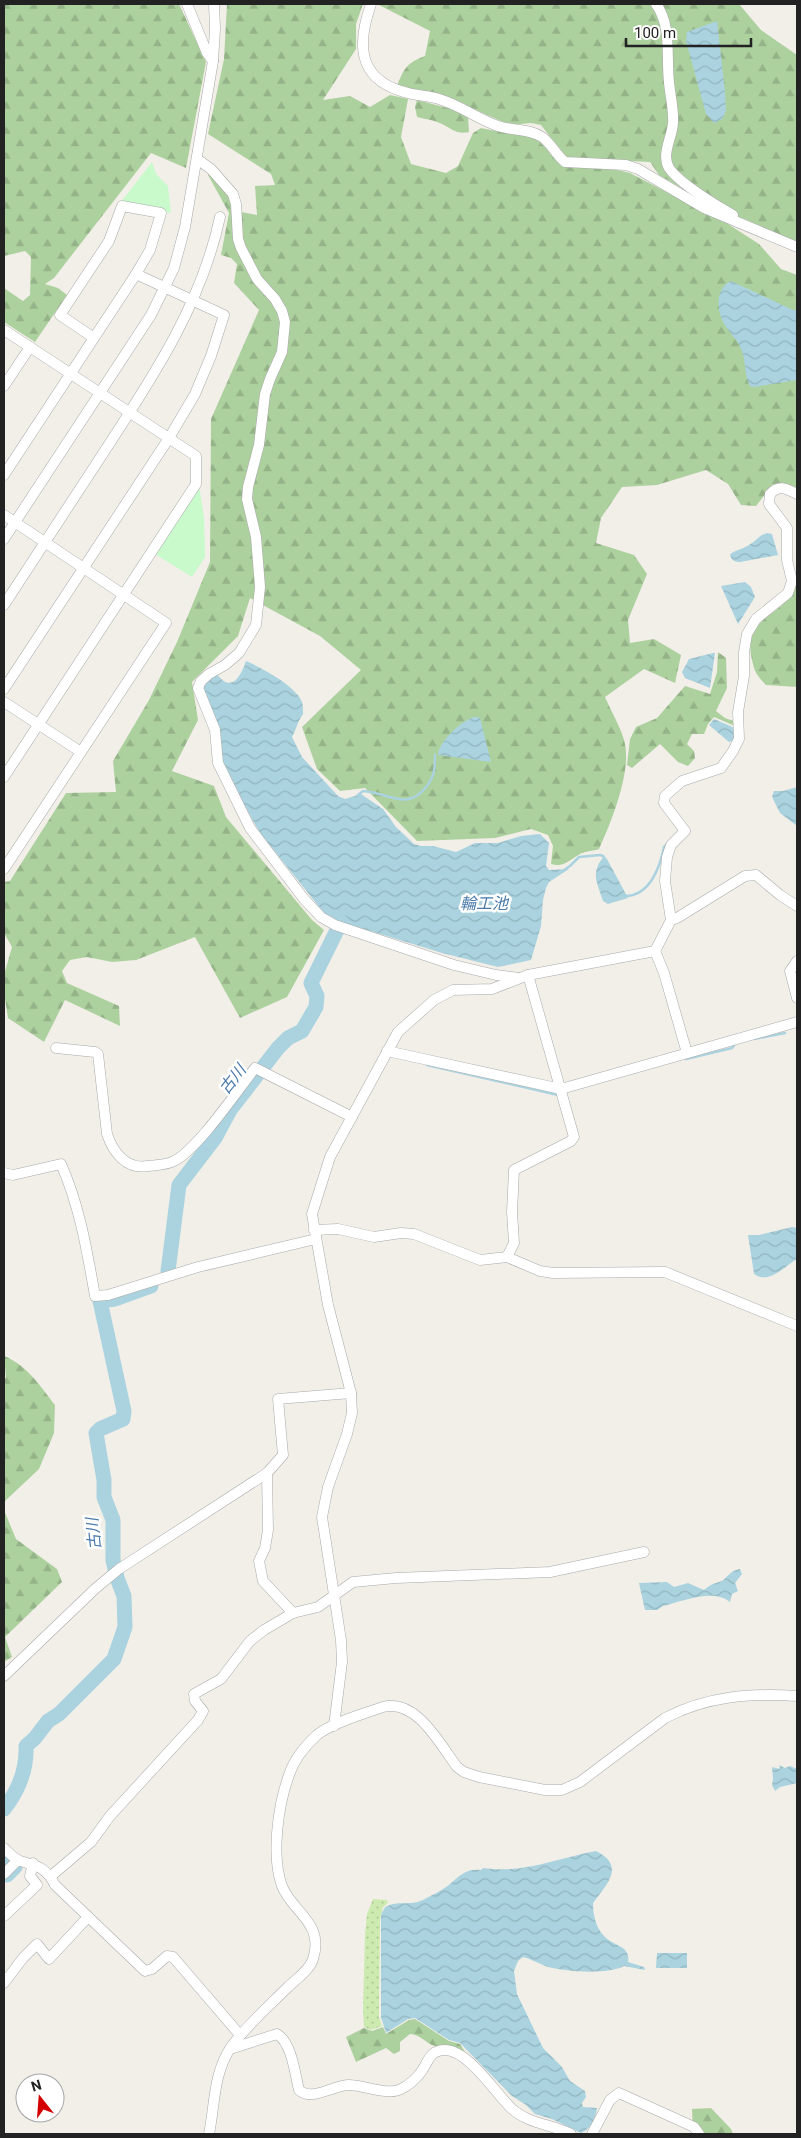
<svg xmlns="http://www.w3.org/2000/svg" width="801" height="2138" font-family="Roboto,'Noto Sans JP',sans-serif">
	<defs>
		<pattern id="grass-dots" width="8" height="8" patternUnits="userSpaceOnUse" patternTransform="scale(1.25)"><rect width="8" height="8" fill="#cdebb0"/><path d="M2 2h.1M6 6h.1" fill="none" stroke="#b0c997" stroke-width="1.8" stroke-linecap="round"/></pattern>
		<pattern id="forest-firs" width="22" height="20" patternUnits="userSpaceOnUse" patternTransform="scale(1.25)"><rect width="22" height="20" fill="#add19e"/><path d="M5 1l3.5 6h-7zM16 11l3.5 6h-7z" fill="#95b388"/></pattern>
		<pattern id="water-waves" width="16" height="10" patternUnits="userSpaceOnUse" patternTransform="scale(1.25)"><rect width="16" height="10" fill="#aad3df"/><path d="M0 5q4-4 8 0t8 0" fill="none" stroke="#92b5bf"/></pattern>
	</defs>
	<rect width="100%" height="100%" fill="#f2efe9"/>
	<path fill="url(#grass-dots)" d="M373,1899L387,1900L388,1903L383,1907L380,1919L379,2017L382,2026L371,2030L364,2027L363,2010L365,1934L367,1914Z"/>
	<g fill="url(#forest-firs)">
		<path d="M4,4H179L206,62L186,168L151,153L54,278L45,284L58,288L67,295L35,342L4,322V288L23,301L30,295L31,257L25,251L4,256Z"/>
		<path d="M227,4H363L356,24V49L323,100L350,96L370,107L390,95L408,99L401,137L411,164L446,173L458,166L473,133L481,128L510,134L529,135L539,141L561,164L573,167L609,168L630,173L728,224L759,244L781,269L797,275V491L770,488L756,506L741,505L728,484L706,470L657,485L622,487L601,518L596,543L634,555L647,574L628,620L630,643L654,639L681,655L675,683L644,669L605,697C611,711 620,726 624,740C633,769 611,823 599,849C593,851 585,851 580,854C569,860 564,868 551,864L553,846L548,835L531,829L495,838L417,841L365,788L340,791L317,769L302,727L361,670L320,636L250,598L238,636L192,682L198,720L172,771L214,786L226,817L312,920L324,930L287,997L240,1018L195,937L136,960L112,962L87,957L70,960L62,971L67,983L119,1006L120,1026L65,1000L44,1042L8,1018L4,992V975L12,947L4,933V882L10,881L66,793L116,792L113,761L149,700L177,642L210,562L211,419L259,310L234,283L237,264L231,258L221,255L229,213L208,175L210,173L241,212L257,215L255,186L275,185L271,174L208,134L224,59Z"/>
		<path d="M377,4H739L761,30L797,55V242L705,202L659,175L650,162C622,160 594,162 566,157L541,125L531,123L510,125L444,96L397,86C404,68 407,63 425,56L430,31Z"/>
		<path d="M417,100L455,110L468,117L469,132C457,135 452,129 442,124C434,120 425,119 417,117L415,107Z"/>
		<path d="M797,580V687L766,685C755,674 754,670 751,655C746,621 772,618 789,598C793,593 795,586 797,580Z"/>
		<path d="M718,652L726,658L727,688L716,711L725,718L736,722L735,726L714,717L708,724L704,734H692L687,744L694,751L695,758L688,766L678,762L660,744L632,768L627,765L630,739L636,727L657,718L685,686L710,694L717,672Z"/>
		<path d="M4,1356C27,1365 40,1386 55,1405L54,1433L39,1469L4,1502V1379L6,1378Z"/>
		<path d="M4,1510L16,1539L57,1569L62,1582L5,1637L12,1657L4,1662Z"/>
		<path d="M415,2019L449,2041L460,2044L467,2055C457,2048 444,2049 432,2045C424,2041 420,2035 410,2034L400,2042V2051L394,2054L386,2048L356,2062L346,2037L364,2028L372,2031L383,2027L386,2034L409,2020Z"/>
		<path d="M711,2108L731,2129L733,2134H693L692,2109Z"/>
	</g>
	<g fill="#c8facc">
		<path d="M152,162L156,174L168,186L171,213L121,202Z"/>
		<path d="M199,485L204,518L205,557L192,577L155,554Z"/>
	</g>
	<g fill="url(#water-waves)">
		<path d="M717,21L725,91L726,111L722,119L714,123L706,114L686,41L687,32Z"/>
		<path d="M731,281L793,310H797V380L754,387L750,386C744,374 746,363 742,351C739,341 730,334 725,325C716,312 715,288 731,281Z"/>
		<path d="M767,533L772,534L778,555L740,562C734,562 731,560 730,554C736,550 743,549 749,545C756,541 759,535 767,533Z"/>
		<path d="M745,582L751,587L755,597L738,624L721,586Z"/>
		<path d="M713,653H715L710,688L685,678L682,672L689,659Z"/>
		<path d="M246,661C262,668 296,686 302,702C303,705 303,710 303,714C297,722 297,728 292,737L302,757L338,796L345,799L361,794L383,809L396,827L414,844L421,846H433L456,852L475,843H498L521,836L540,834L549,843L546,866L549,870L569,869L549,882L546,888L543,900L541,926L531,960L498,967L442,953L341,922L324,913L260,833L221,764L203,688L208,681L217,674C231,694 241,676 246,661Z"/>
		<path d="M475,717L480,718L491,762L438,755C438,742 463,719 475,717Z"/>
		<path d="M714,719L737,729L735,740L729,742L709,725Z"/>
		<path d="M797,787V826L780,813L772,797L774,791H783Z"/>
		<path d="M604,856L607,859L628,898L608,904L603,901C597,881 590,874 604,856Z"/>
		<path d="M792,1227L797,1228V1259C785,1266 769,1285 754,1274L748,1235H759Z"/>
		<path d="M740,1569L742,1574L735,1583L738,1591L732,1594L730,1602C713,1588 683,1601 663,1606L657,1610H645L639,1583L667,1582L674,1587L688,1583L704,1590C710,1585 712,1584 719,1582C727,1580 728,1571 740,1569Z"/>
		<path d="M779,1765L785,1768L790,1766L797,1769V1783L780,1787L775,1791L772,1785L773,1779L772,1767L780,1769Z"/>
		<path d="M596,1851C626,1866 607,1884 593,1903C593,1916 596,1928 605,1937C614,1946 631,1946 628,1962L644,1967L645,1970L624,1966C608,1975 564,1972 545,1966C538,1963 531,1959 523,1957L518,1961L514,1971L517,1994L543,2048L562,2067L570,2081L585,2091L586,2097L582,2103L583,2107L597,2108C596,2118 590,2130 581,2133L552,2119L535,2114L526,2105L512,2096L460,2043L449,2040L415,2018L408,2019L386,2033L381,2017V1915L385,1907C397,1900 411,1906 423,1900C432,1895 443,1890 450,1884C460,1875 467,1868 481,1870L483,1868C523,1874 558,1858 596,1851Z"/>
		<path d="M657,1953H687V1968H656Z"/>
	</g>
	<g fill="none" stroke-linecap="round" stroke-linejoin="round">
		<g stroke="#aad3df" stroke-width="2.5">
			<path d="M358,795L363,791C387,792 407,812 426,787C435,776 435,768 435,755"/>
			<path d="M564,870L570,866L579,857L600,855L603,856L605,860"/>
			<path d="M625,896C650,896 660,867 664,847L667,844"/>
			<path d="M754,1039L785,1033"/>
			<path d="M686,1059L732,1048L735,1044"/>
			<path d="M427,1065L558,1095"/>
		</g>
		<g stroke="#aad3df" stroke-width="15">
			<path d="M168,1271L179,1185L215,1138L230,1110L278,1048L288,1038L302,1031L316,1007L317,996L311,983L341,922"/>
			<path d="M4,1809C19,1790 27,1770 26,1746L35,1738L48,1721L59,1714L114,1659L125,1627L124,1596L117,1578L113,1560V1520L104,1497V1480L96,1433L100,1429L123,1419L124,1411L100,1301L115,1299L151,1286"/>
			<path d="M4,1857L15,1867L7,1875"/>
		</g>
		<g stroke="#a9a9a9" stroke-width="11">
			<g id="minor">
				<path d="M187,4L207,53L213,61"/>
				<path d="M371,4C358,41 356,77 401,91C414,96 429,95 442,100C461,106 478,119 498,126C512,131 529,128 542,137C551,143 556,155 565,162L626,165L638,169L704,208L797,247"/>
				<path d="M656,4C672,26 666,56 669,82C670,95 674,110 673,123C672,138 661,154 669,168C679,183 717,206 733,215"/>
				<path d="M197,159L211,169L233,194L236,204L238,239L241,248L257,279L275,299L282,311L285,322L282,352L270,379L265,394L259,445L248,487L247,499L256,537L260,587L256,625L239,653L225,665L209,674L201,681L198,688L215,730L218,763L250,828L304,899L321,917L335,925L454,965L496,975L519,978"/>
				<path d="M4,330L196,456V484L4,777"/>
				<path d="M4,386L30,347"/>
				<path d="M4,475L136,274L150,250L161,213L122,206L109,241L60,315L94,338"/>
				<path d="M4,515L166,623L4,869"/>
				<path d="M4,539L151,315L174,268L185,227L213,61L215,29L214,4"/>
				<path d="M4,605C37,555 69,505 102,455C151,380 201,306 220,217"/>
				<path d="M4,689L169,438L195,394L211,356L224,315L136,274"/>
				<path d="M4,702L81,752"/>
				<path d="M671,920L677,918L745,876L756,875L780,895L797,906"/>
				<path d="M655,951L664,973L687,1053"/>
				<path d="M797,961L790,971L797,998"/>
				<path d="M56,1048L95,1052L98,1054L107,1134C113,1152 126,1170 148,1166C156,1165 167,1165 174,1161C197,1150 237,1091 255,1068L352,1117"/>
				<path d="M387,1051L561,1089L797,1022"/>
				<path d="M4,1173L13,1175L61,1164C80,1207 87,1251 95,1296L108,1295L198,1267L316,1239"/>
				<path d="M314,1230L338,1229L374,1237L401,1233L414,1234L480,1260L507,1257L540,1271L553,1273L665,1272L797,1326"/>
				<path d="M507,1257L514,1243L512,1212L514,1170L571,1141L574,1137L528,975"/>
				<path d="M267,1473L268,1530L265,1548L259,1561L263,1581L293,1613"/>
				<path d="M4,1676L96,1588L119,1569L267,1473L283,1455L278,1399L351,1393"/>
				<path d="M334,1726L342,1662L341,1640L322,1517L328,1487L347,1434L352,1413L351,1393L328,1305L312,1214L330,1157L398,1032L434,1000L453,990L492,989L528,975L655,951L671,920L665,881L667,857L671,845L685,831L664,803L665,796L682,781L721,768L733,751L739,739L738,712L744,676V652L747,634L756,619L788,593L792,581L787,560V528L769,504L770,494C779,484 787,489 797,494"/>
				<path d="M4,1848C8,1852 14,1859 20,1861C37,1866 46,1867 55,1885L145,1971L152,1969L167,1956L173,1957L240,2035"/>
				<path d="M4,1874L18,1860"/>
				<path d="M51,1876L91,1842L110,1816L198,1720L203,1711L195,1701L194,1694L221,1679L250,1641L264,1630L293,1613L318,1607L353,1582L396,1578L550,1572L644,1552"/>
				<path d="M4,1916L37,1885L30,1876L33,1863"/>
				<path d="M4,1983L23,1958L37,1944L49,1959L88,1917"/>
				<path d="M230,2049L277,2034C292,2043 295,2074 299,2090C312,2102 333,2085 349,2085C364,2085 389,2096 401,2089C408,2086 417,2078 421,2072C429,2061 429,2051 444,2050C468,2049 496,2094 512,2109C529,2124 551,2124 571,2134"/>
				<path d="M209,2134C215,2105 213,2074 231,2047C247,2025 269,2006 288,1987C296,1979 310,1970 313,1959C325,1923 292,1912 282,1886C271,1856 278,1805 289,1775C294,1759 305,1746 317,1735C331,1723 365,1713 383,1707C416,1698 440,1744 457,1767L464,1772L479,1777L545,1790H562L580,1782L665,1718C707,1696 750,1693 797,1696"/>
				<path d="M592,2134L610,2100L619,2093L694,2127L699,2134"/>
			</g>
		</g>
		<use href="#minor" stroke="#fff" stroke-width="10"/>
	</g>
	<g text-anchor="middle" stroke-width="5" stroke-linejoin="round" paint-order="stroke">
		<g font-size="16" font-style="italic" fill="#4a7aab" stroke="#fff">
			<text x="484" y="909">輪工池</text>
			<text transform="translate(232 1079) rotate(-52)" y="6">古川</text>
			<text transform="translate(93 1534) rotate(-96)" y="6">古川</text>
		</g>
	</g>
	<rect width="801" height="2138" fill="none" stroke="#222222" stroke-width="10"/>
	<g transform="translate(40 2098) rotate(343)"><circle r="24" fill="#ffffff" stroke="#a7a7a7"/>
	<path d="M0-4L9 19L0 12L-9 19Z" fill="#d40000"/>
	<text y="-8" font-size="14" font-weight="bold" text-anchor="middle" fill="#222222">N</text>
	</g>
	<path d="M626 38v8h125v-8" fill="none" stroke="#222222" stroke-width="2.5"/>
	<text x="634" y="38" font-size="15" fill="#222222" stroke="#ffffff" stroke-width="4" paint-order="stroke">100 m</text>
</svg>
